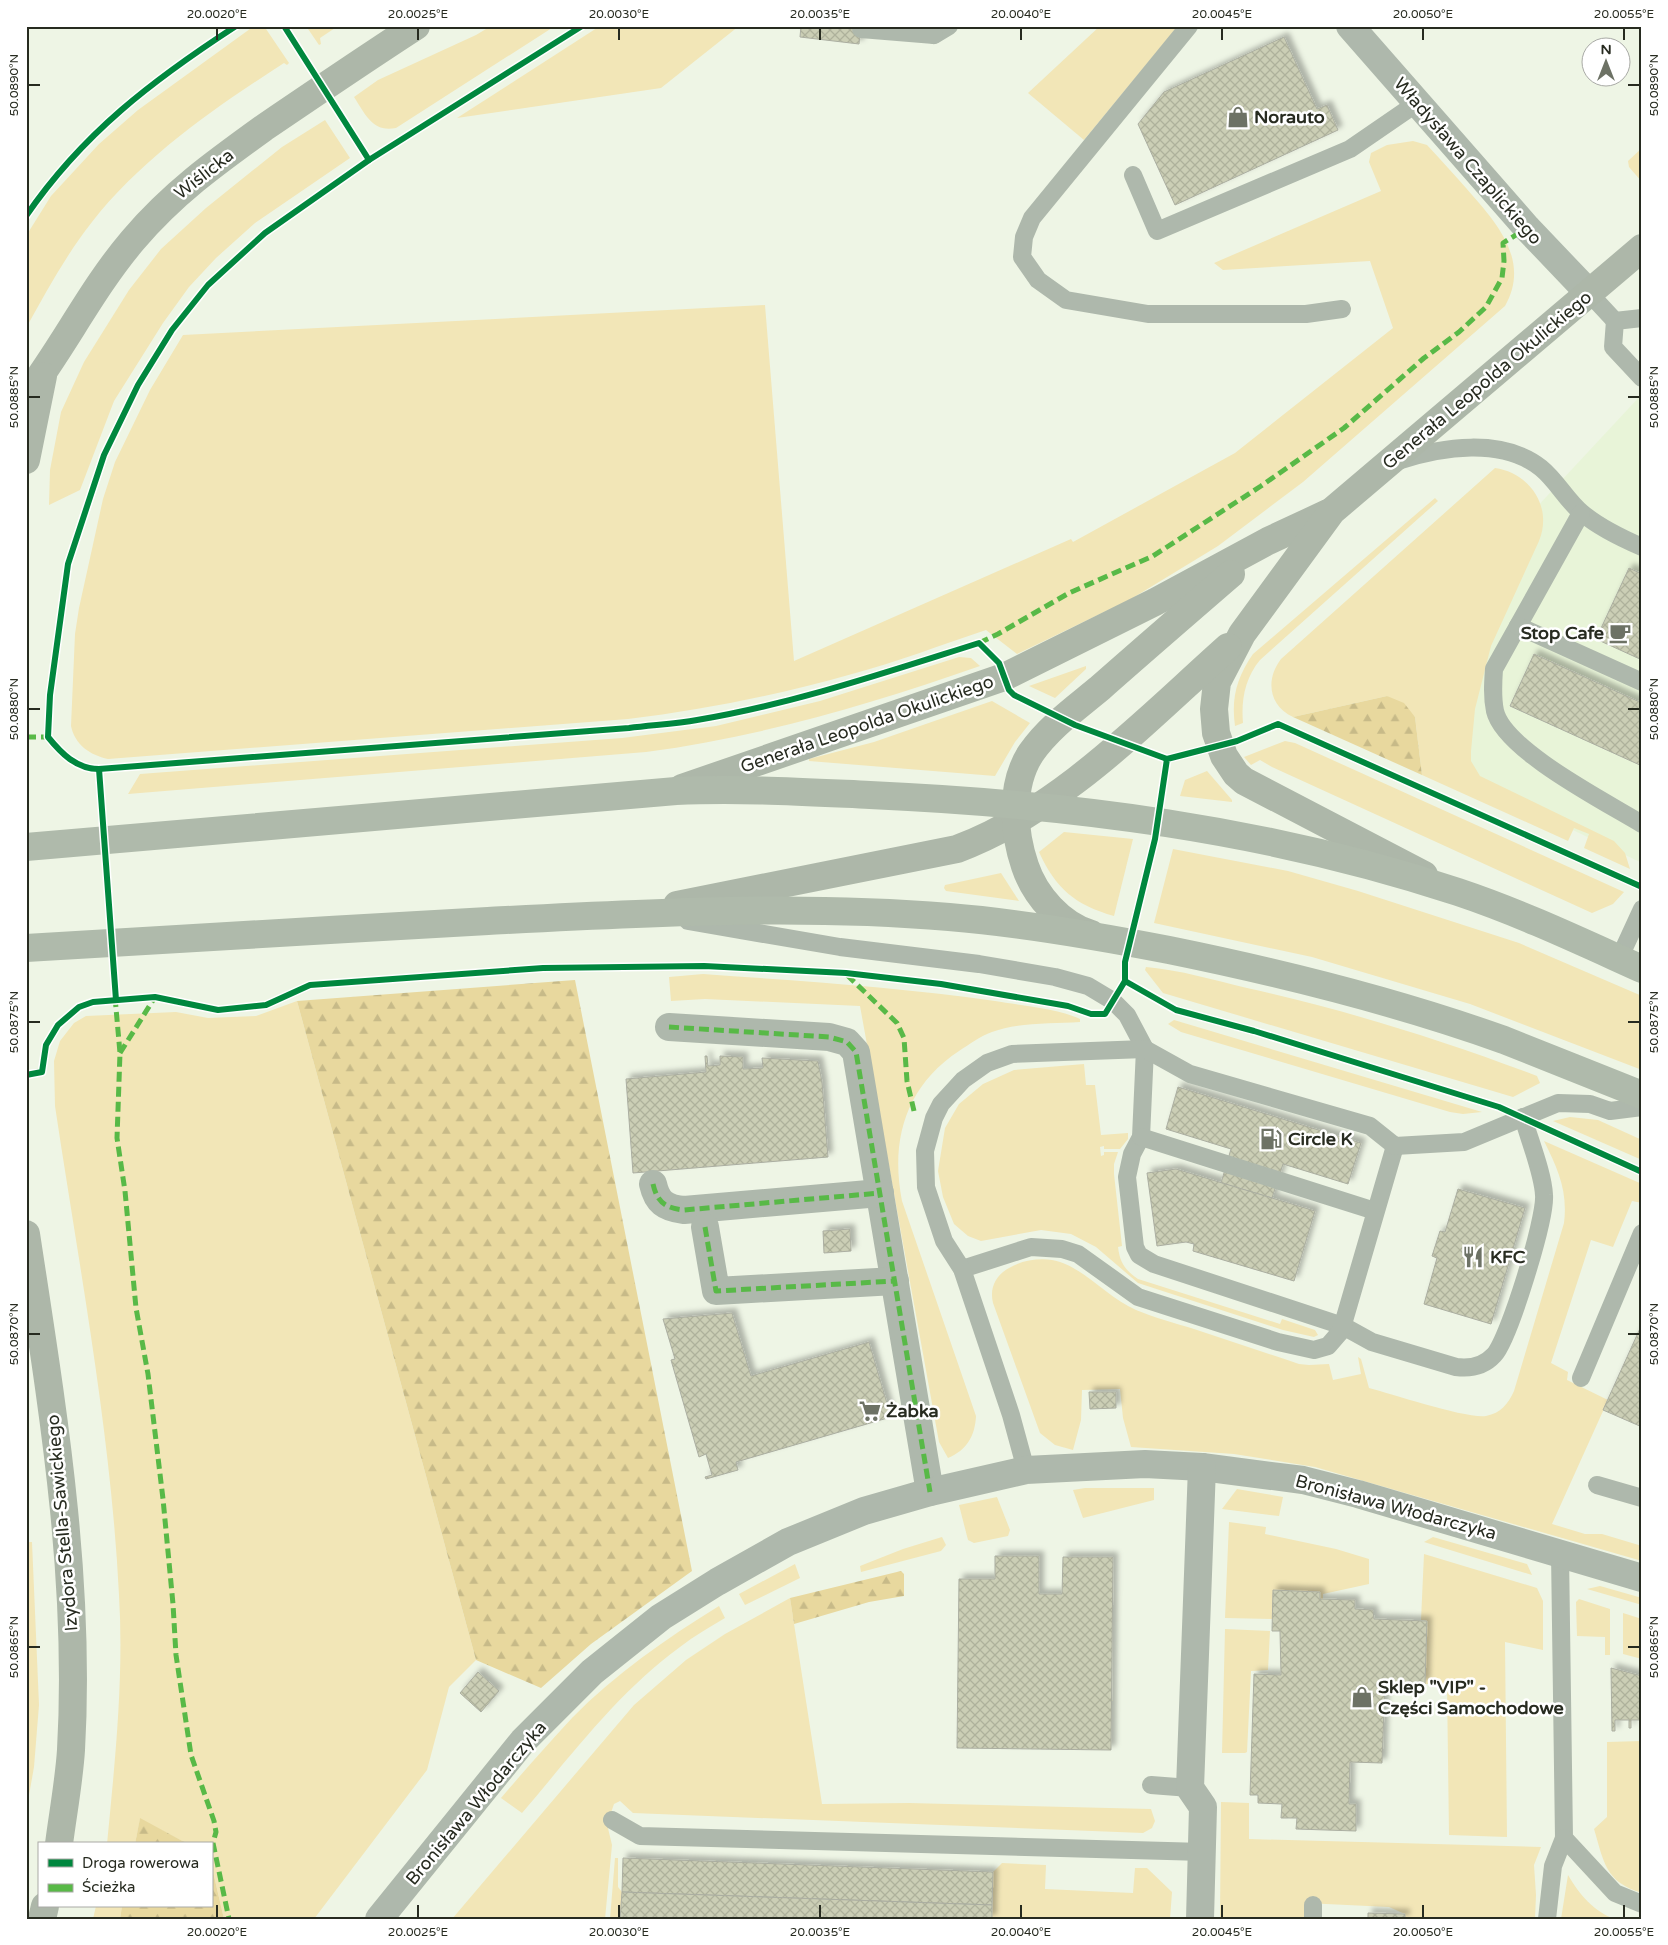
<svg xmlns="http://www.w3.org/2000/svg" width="1668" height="1945" font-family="'Varela Round',sans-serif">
	<defs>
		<pattern id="forest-firs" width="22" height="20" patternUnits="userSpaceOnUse" patternTransform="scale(1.25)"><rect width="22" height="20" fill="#e8d89e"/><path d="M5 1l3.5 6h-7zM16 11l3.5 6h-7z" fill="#c7ba88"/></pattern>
		<pattern id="building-cross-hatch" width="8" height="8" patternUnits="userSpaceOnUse" patternTransform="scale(1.25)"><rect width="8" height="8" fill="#cbceb5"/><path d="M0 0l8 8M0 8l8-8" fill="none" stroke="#aeb19b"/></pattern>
		<filter id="shadow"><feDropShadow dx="4.5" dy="-4.5" stdDeviation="2.5" flood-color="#0004"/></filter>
	</defs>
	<rect width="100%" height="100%" fill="#eef5e5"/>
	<path fill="#e8f4d8" d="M1642,394V863L1445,769L1534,510Z"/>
	<g fill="#f2e6b7">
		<path d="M254,26H264L289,63L287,65L284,63C216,107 143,157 92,222C66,255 46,292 26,328V236L51,196L99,144L138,110Z"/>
		<path d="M306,26H338L320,38L321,44L319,45Z"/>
		<path d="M491,26H555L396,128C373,133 365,114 354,97L378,80L476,35Z"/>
		<path d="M600,26H739L661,88L457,118Z"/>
		<path d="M1100,26H1178L1084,140L1028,93Z"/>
		<path d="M325,120L350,158L255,223L216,258L189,287L163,323L114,401L80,490L49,505L50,470L61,412L84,362L129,290L161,249L206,208L282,147Z"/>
		<path d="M1413,141L1427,145C1440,159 1453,173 1466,188C1496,222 1531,260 1505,306L1303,482L1218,546L1131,599L1017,654L986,630C941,645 897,662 852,674C778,695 704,710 628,719L108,759C90,755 75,745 71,726L75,634L79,608L103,499L115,462L150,390L183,335L765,305L794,661L1071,539L1073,542L1235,453L1393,328L1370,261L1223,270L1214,263L1381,191L1369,162L1371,153L1387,145Z"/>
		<path d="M1642,148V182L1629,167L1628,161Z"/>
		<path d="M1495,468C1530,473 1553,507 1539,541L1491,646L1475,709L1471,751V761L1480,776L1614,841L1625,853L1630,869L1584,848L1589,834L1574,828L1568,841L1422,775L1415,717L1387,696L1293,717C1269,706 1265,680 1281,659Z"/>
		<path d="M1435,498L1438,501L1260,660C1245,678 1241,700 1243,723L1235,726C1231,698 1237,677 1253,654Z"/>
		<path d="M959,657L971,658L980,666C868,705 764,736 646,752L128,794L140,774L622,738L716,726L820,701Z"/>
		<path d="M1086,666V669L1055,698L1029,686Z"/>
		<path d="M992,701L1030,723L1015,742L995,776L809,761V759L874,742Z"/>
		<path d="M1285,741L1295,743L1624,892L1613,904L1592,913L1272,767L1260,760L1251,765L1244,757Z"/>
		<path d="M1207,771L1232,800V802L1180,796L1185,780Z"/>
		<path d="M1064,832L1133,839L1114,916C1075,905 1056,889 1039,852Z"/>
		<path d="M1173,849L1288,871L1358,891L1519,943L1642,996V1070L1470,1004L1312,957L1154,923Z"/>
		<path d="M1001,873L1019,901L946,891L944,888L945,885Z"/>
		<path d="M1146,967C1180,970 1214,980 1247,988C1346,1010 1442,1040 1537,1076L1540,1083L1513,1097L1163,993L1145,970Z"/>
		<path d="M703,974C801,981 898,987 995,1001C1018,1005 1061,1009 1080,1019V1022C1052,1024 1019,1022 992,1032C980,1036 970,1044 959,1051C906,1086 890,1140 902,1201L976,1416C975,1436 967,1450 948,1458L939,1442L860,1006L705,999L671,1001L669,977Z"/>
		<path d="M297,1001L476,1660L449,1687L427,1770L314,1919H224L211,1863V1844H188L140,1819L135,1844H107C115,1761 124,1678 119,1595C111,1433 79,1266 55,1106L54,1061L60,1041L74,1023L86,1016L176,1012L208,1018L256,1016Z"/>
		<path d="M1174,1020L1482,1112L1463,1114L1450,1112L1181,1032L1168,1024Z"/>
		<path d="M1084,1064L1086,1085H1095L1101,1135L1128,1133V1139L1120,1149H1104V1146L1100,1147L1101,1156L1104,1155V1152H1118L1114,1164V1174L1122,1246L1118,1247C1120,1263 1125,1270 1138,1279L1280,1324L1282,1319L1315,1330L1318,1335L1314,1337L1283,1330L1138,1283L1096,1247L1071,1234L1041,1230L981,1241L968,1236L954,1224L943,1197L938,1171L945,1128L959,1104L983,1084L1014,1070Z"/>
		<path d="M1570,1117L1598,1120L1642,1140V1160L1553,1121Z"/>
		<path d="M1544,1141L1642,1184V1203L1632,1201L1613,1247L1591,1240L1551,1363L1568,1372L1567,1380L1608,1400L1552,1524L1585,1534H1602L1642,1546V1561L1315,1467L1234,1454L1131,1447L1123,1418L1120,1389L1082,1390L1081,1420L1073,1450L1055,1445L1040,1433L993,1303C985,1270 1025,1256 1052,1260C1082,1265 1106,1297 1136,1310C1155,1318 1175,1323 1194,1329C1229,1341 1264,1352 1299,1364L1309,1365L1329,1364L1333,1380L1361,1374L1358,1357L1361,1359L1369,1388C1392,1394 1467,1419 1486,1416C1501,1413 1508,1404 1514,1391L1564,1223C1568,1191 1558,1169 1544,1141Z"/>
		<path d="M1085,1488H1154V1500L1083,1518L1073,1490Z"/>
		<path d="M1237,1489L1283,1497L1279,1516L1222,1509Z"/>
		<path d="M997,1497L1010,1530L1008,1536L974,1543L968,1540L959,1505Z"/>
		<path d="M1229,1522L1266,1527L1265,1534L1336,1549L1369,1559V1584L1323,1594V1600L1272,1619L1225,1618Z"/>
		<path d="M942,1537L946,1545L941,1551L861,1572L860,1566L903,1549Z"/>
		<path d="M1433,1537L1527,1564L1532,1575L1424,1542Z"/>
		<path d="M26,1542H32L39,1705L34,1767L26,1812Z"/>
		<path d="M1424,1554L1537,1588L1543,1601V1650L1505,1642L1507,1837L1449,1835L1447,1684H1425L1427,1621L1421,1620Z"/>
		<path d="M795,1564L800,1578L745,1605L739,1594Z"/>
		<path d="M1600,1586L1642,1598V1605L1587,1589Z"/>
		<path d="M790,1598L822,1804L909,1803L1151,1809L1155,1821L1152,1828L1143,1833L633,1813L620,1801L614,1804L607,1824L612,1845L605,1919H452L634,1705L686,1660L725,1634Z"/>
		<path d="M1579,1599L1610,1609V1655H1605V1637L1577,1636L1576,1602Z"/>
		<path d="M719,1606L725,1618C710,1627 694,1636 680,1647C618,1692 571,1756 522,1813L501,1798C524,1771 548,1744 572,1718C615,1674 667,1638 719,1606Z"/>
		<path d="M1623,1613L1642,1619V1659L1623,1654Z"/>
		<path d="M1225,1629L1270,1631L1268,1670L1251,1671L1247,1752L1245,1753H1222Z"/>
		<path d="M1642,1741V1893C1605,1882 1604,1862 1594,1829L1607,1817V1742Z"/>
		<path d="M1221,1802L1249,1803V1839L1541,1847L1534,1865L1536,1895L1535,1919H1405V1914L1389,1907L1305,1903L1304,1919H1220Z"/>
		<path d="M615,1858H618V1887L622,1892L620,1919H610Z"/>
		<path d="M1002,1863L1046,1865L1045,1889L1133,1893L1135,1868H1147L1172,1892L1170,1919H992L993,1872Z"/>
		<path d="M1568,1875C1579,1894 1594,1912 1615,1919H1561Z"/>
		<path d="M96,1906H122L120,1919H93Z"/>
	</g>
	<g fill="url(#forest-firs)">
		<path d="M1387,696L1404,703L1415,717L1422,775L1293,717Z"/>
		<path d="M575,980L692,1571L591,1644L541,1688L476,1660L297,1001Z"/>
		<path d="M901,1571L904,1574V1596L869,1602L794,1624L790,1598Z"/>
		<path d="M140,1818L188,1844H135Z"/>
		<path d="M211,1863L224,1919H120L122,1906H211Z"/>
	</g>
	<g fill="url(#building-cross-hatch)" stroke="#abaea1" filter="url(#shadow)">
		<path d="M801,26H861L859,44L800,37Z"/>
		<path d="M1284,37L1317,109L1327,105L1338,130L1175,205L1138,124L1164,92Z"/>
		<path d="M1629,568L1642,574V660L1596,639Z"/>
		<path d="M1534,654L1642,703V766L1510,706Z"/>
		<path d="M705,1056H707L708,1066L720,1065V1056L743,1057V1069L763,1068L762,1058L818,1061L822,1082L828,1157L633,1173L626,1079L706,1072Z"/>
		<path d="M1178,1087L1361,1143L1348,1184L1283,1164L1272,1198L1221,1183L1231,1149L1166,1129Z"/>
		<path d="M1176,1169L1315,1211L1294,1281L1193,1251L1194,1244L1186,1242L1157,1246L1147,1173Z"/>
		<path d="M1458,1189L1525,1208L1491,1324L1424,1304L1437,1258L1432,1256L1440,1231L1445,1232Z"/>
		<path d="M850,1229L851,1251L824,1253L823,1231Z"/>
		<path d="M732,1313L751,1376L869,1342L891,1417L736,1462L738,1470L706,1479L705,1477L712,1475L706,1454L699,1457L671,1360L675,1359L663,1319Z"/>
		<path d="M1642,1324V1427L1603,1410Z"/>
		<path d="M1089,1392H1116V1408L1090,1409Z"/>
		<path d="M995,1556H1039V1594H1062L1063,1557H1113L1111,1750L957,1748L959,1579H995Z"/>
		<path d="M1273,1590L1320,1592V1599L1355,1600V1609L1373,1610L1374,1619L1427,1621L1425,1684L1385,1683L1382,1763L1350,1762L1349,1804H1356V1831L1296,1829L1297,1818H1281L1282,1804L1258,1803V1795H1250L1254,1674L1281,1675L1280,1631H1272Z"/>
		<path d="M1611,1668L1642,1676V1720H1631V1728H1629V1720H1615V1731H1612Z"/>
		<path d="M478,1672L499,1691L481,1712L460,1693Z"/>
		<path d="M623,1858L993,1872L992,1905L622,1892Z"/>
		<path d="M622,1892L992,1905V1919H620Z"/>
		<path d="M1368,1913L1405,1914V1919H1368Z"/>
	</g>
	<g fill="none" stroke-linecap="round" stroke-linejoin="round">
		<g stroke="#aeb8ac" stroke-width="18">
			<path d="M1189,26L1032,218L1024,237L1022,257L1038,280L1066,300L1148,314H1306L1342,309"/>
			<path d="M925,27L934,35L949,26"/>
			<path d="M861,29L934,35"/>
			<path d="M1133,175L1157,231L1350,149L1417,103"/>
			<path d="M1589,293L1615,321"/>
			<path d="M1642,318L1615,321L1613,347L1642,378"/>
			<path d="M1398,461C1441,447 1502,437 1541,468C1557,481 1567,501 1582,513C1600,528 1621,538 1642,547"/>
			<path d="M1581,513L1494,669C1493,683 1492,697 1495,711C1504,750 1606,802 1642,824"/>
			<path d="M1518,626L1642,682"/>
			<path d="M688,921L840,947L979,964L1055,977L1088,986L1113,1001L1127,1015L1145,1049L1141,1137L1132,1154L1127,1177L1135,1247L1139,1255L1154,1264L1343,1326L1372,1342L1456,1367C1471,1369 1484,1366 1494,1355C1509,1339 1546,1218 1544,1195C1543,1173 1529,1139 1523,1117"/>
			<path d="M1619,959L1642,909"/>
			<path d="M1141,1137L1375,1211"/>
			<path d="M962,1269L1031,1247L1062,1249L1078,1254L1138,1297L1278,1342L1314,1350L1328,1346L1341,1331L1395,1146"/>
			<path d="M1581,1378L1642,1233"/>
			<path d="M1026,1470L1011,1415L962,1269L944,1241L926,1187L925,1151L934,1118L941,1104L963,1080L987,1063L1012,1054L1145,1049L1190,1074L1370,1126L1395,1146L1464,1142L1558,1103L1590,1104L1610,1111L1642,1107"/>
			<path d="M1597,1485L1642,1498"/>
			<path d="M1560,1553L1564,1838L1615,1893L1642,1904"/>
			<path d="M1151,1785L1190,1788"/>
			<path d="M612,1820L640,1836L1203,1852"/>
			<path d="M1313,1919V1905"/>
			<path d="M1547,1919L1553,1866L1564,1838"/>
		</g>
		<g stroke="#aeb8ac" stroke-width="28">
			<path d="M1350,26L1527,228L1589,293"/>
			<path d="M669,1027L829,1037L847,1042L856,1052L930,1492"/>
			<path d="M653,1184C657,1202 665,1208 684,1210L880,1193"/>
			<path d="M705,1227L716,1291L895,1281"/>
			<path d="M379,1919L523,1741L592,1672L661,1617L717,1582L788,1542L864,1511L930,1492L1026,1470L1145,1464L1202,1467L1303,1480L1358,1494L1642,1578"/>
			<path d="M1200,1919L1203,1807L1190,1788L1202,1467"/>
		</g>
		<g stroke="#adb7a9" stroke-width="28">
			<path d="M26,396C64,346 92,288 133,240C173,193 215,163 265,127C315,93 365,59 416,26"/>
			<path d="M26,460L43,376"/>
			<path d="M682,788L1004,677L1155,602L1268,541L1328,513"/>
			<path d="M1424,875L1244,781L1236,774L1224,756L1216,733L1214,709L1217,682L1242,634L1332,511L1642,248"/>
			<path d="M677,905L957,849C1060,811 1147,719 1228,647"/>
			<path d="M1091,934C1061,925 1035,896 1025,866C1013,831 1010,785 1031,753C1049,727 1076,708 1100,688C1143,650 1187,612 1231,574"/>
			<path d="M26,1234C52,1405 81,1576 71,1750C69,1781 63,1813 59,1844"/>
			<path d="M42,1919L45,1906"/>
		</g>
		<g stroke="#afbaab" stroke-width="28">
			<path d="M26,847L676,791C740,788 805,792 870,795C1070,804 1267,829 1458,892C1521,913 1582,942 1642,969"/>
			<path d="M26,948C180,938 334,930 488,921C641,913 796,904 949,917C1023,923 1097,936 1169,950C1282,973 1395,1001 1504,1040C1550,1058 1596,1077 1642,1095"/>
		</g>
		<g stroke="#58b947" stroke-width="5" stroke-dasharray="10 5" stroke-linecap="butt">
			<path d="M979,643L998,634L1069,593L1153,556L1261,486L1344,428L1424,358L1459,332L1486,307L1502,278L1504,261L1503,243L1527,228"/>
			<path d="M26,737H48"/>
			<path d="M847,975L897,1023L904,1038L907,1081L914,1111"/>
			<path d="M115,997L120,1053L117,1138L125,1191L136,1308L148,1374L163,1499L173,1604L176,1655L191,1755L214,1821L216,1832L213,1843L229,1919"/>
			<path d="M669,1027L829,1037L847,1042L856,1052L930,1492"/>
			<path d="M120,1053L155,997"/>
			<path d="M653,1184C657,1202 665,1208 684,1210L880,1193"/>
			<path d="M705,1227L716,1291L895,1281"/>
		</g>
		<g stroke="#fff" stroke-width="9">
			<g id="cycleway">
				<path d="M284,26L369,160"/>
				<path d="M582,26L369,160L265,233L208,285L172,330L138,385L104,455L68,564L50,695L48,737C61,753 76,769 99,769L629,728C651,725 675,724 697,720C793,704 887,672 979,643L999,663L1009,690L1014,695L1075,725L1167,759"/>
				<path d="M26,216C83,133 153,80 236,26"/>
				<path d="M99,769L116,1000"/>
				<path d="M1125,981L1176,1010L1254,1031L1499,1107L1642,1172"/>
				<path d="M26,1075L42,1072L46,1045L58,1025L79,1007L93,1002L155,997L218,1010L266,1005L310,985L543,968L704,966L846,973L941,984L1068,1006L1091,1014H1105L1125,981V962L1155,839L1167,759L1237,741L1278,724L1642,887"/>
			</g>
		</g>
		<use href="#cycleway" stroke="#00873e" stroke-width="6"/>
	</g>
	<path fill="none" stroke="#272b20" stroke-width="2" d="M217,28V40M418,28V40M619,28V40M820,28V40M1021,28V40M1222,28V40M1423,28V40M1624,28V40M28,85H40M1628,85H1640M28,397H40M1628,397H1640M28,709H40M1628,709H1640M28,1022H40M1628,1022H1640M28,1334H40M1628,1334H1640M28,1647H40M1628,1647H1640M217,1905V1918M418,1905V1918M619,1905V1918M820,1905V1918M1021,1905V1918M1222,1905V1918M1423,1905V1918M1624,1905V1918"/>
	<defs>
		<g id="shop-bare" transform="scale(1.725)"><path d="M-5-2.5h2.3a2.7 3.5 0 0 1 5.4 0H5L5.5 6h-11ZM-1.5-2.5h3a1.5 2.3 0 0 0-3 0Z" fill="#6d7265" stroke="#fff" stroke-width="2.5" paint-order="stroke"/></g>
		<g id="cafe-bare" transform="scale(1.725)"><path d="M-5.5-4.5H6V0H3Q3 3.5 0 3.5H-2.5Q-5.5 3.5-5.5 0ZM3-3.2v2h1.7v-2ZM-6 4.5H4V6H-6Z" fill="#6d7265" stroke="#fff" stroke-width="2.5" paint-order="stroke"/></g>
		<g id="fuel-bare" transform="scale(1.725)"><path d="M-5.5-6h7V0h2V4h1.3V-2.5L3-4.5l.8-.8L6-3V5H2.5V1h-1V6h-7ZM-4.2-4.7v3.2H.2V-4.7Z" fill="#6d7265" stroke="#fff" stroke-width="2.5" paint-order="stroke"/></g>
		<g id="restaurant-bare" transform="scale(1.725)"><path d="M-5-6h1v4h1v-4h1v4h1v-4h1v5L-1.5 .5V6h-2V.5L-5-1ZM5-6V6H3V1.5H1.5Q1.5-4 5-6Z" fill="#6d7265" stroke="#fff" stroke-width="2.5" paint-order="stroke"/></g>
		<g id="supermarket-bare" transform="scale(1.725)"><path d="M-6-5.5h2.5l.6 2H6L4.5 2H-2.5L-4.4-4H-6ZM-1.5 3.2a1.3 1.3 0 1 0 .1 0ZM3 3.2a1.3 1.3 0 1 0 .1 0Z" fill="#6d7265" stroke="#fff" stroke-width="2.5" paint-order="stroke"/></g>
	</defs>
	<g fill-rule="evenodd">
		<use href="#shop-bare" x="1238" y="117"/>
		<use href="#cafe-bare" x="1620" y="633"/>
		<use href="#fuel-bare" x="1271" y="1139"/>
		<use href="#restaurant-bare" x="1473" y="1257"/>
		<use href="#supermarket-bare" x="870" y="1411"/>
		<use href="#shop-bare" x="1362" y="1697"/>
	</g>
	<g text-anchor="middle" stroke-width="5" stroke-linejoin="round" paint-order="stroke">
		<g font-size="18" font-weight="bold" fill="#272b20" stroke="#fff" text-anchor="start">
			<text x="1254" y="123">Norauto</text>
			<text x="1604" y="639" text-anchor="end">Stop Cafe</text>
			<text x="1288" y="1145">Circle K</text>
			<text x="1490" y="1263">KFC</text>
			<text x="886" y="1417">Żabka</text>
			<text x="1378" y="1693">Sklep "VIP" -<tspan x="1378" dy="21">Części Samochodowe</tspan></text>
		</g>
		<g font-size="18" fill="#272b20" stroke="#fff">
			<text transform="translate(1468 161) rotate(49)" y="6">Władysława Czaplickiego</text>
			<text transform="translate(204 174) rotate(-38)" y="6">Wiślicka</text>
			<text transform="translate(1487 380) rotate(-40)" y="6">Generała Leopolda Okulickiego</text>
			<text transform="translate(867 724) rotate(-19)" y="6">Generała Leopolda Okulickiego</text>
			<text transform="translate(1396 1507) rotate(15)" y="6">Bronisława Włodarczyka</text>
			<text transform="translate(62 1523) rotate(-95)" y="6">Izydora Stella-Sawickiego</text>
			<text transform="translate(476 1803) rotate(-50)" y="6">Bronisława Włodarczyka</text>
		</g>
	</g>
	<rect width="1668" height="1945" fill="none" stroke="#ffffff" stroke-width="55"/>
	<rect x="38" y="1842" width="175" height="65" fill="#ffffff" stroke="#a9aaa6"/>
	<rect x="48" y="1859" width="25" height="8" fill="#00873e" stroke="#a9aaa6"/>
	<text x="82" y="1868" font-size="15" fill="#272b20">Droga rowerowa</text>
	<rect x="48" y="1884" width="25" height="8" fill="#58b947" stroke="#a9aaa6"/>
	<text x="82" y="1892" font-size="15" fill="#272b20">Ścieżka</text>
	<g transform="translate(1606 62)"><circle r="24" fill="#ffffff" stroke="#a9aaa6"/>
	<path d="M0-4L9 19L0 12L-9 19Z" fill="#6d7265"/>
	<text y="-8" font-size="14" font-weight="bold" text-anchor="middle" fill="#272b20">N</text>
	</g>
	<rect x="28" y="28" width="1612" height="1890" fill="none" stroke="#272b20" stroke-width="2"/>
	<g font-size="12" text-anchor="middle" fill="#272b20">
		<text x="217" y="18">20.0020°E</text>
		<text x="418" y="18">20.0025°E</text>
		<text x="619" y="18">20.0030°E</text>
		<text x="820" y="18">20.0035°E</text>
		<text x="1021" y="18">20.0040°E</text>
		<text x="1222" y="18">20.0045°E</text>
		<text x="1423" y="18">20.0050°E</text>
		<text x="1624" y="18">20.0055°E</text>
		<text transform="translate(14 85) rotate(-90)" y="4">50.0890°N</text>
		<text transform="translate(1654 85) rotate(-90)" y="4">50.0890°N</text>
		<text transform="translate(14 397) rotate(-90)" y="4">50.0885°N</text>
		<text transform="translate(1654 397) rotate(-90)" y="4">50.0885°N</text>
		<text transform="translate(14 709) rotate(-90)" y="4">50.0880°N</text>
		<text transform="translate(1654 709) rotate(-90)" y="4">50.0880°N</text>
		<text transform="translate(14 1022) rotate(-90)" y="4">50.0875°N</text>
		<text transform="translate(1654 1022) rotate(-90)" y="4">50.0875°N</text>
		<text transform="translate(14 1334) rotate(-90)" y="4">50.0870°N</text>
		<text transform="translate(1654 1334) rotate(-90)" y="4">50.0870°N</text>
		<text transform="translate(14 1647) rotate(-90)" y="4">50.0865°N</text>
		<text transform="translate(1654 1647) rotate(-90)" y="4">50.0865°N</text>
		<text x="217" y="1936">20.0020°E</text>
		<text x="418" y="1936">20.0025°E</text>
		<text x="619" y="1936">20.0030°E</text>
		<text x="820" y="1936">20.0035°E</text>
		<text x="1021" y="1936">20.0040°E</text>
		<text x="1222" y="1936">20.0045°E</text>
		<text x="1423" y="1936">20.0050°E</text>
		<text x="1624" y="1936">20.0055°E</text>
	</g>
</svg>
